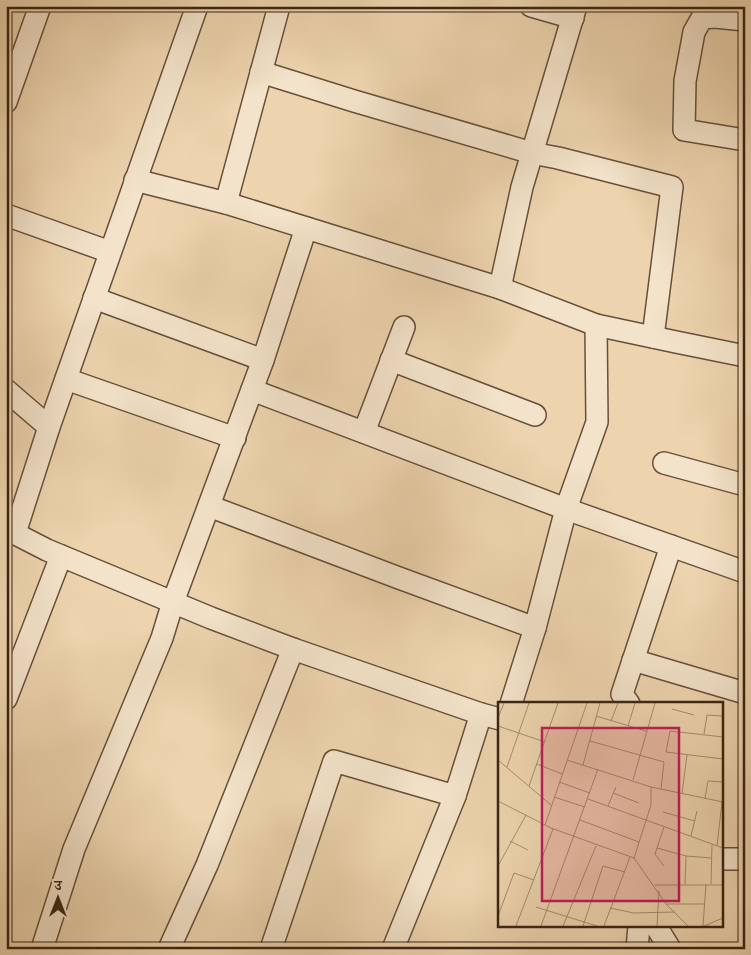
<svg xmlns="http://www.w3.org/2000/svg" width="751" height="955" font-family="'IM FELL English','Noto Serif Devanagari',serif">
	<rect width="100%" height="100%" fill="#edd4ae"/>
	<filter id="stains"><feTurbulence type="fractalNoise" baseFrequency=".004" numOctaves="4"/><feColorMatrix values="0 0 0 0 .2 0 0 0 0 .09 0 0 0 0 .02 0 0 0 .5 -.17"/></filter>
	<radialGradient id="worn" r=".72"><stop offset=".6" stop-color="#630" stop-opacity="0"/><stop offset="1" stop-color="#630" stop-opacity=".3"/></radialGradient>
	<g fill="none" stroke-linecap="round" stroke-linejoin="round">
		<g stroke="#67503a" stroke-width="24">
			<g id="minor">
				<path d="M531,6L573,18"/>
				<path d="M745,20L715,17L702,18L694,32L685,81L684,130L745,140"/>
				<path d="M261,72L354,101L532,153L558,158L672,187L653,337"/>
				<path d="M6,102L40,6"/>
				<path d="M135,180L226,203L500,288L596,325L676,342L745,356"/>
				<path d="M226,203L279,6"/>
				<path d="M6,215L110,252"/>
				<path d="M500,288L522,187L576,6"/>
				<path d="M94,298L263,360"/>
				<path d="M391,360L535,415"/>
				<path d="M66,379L235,438"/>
				<path d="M6,390L49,427"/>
				<path d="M252,390L566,509L745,572"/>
				<path d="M364,432L404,327"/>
				<path d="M664,463L745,485"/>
				<path d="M209,506L399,578L535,628"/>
				<path d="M6,529L47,550L211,618L293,649L481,714L500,719"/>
				<path d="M15,533L49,427L197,6"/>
				<path d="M633,660L745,693"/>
				<path d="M6,699L61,556"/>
				<path d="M511,704L535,628L566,509L597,422L596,325"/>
				<path d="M629,704L622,694L671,546"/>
				<path d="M722,859H745"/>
				<path d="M656,926L670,949"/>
				<path d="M42,949L74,849L162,638L173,602L263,360L306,228"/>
				<path d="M169,949L207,865L293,649"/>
				<path d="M271,949L334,761L455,796"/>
				<path d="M393,949L455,796L481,714"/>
				<path d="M637,949L639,926"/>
			</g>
		</g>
		<use href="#minor" stroke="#f3e3ca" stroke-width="21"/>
	</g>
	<g transform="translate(498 702)">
		<rect width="225" height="225" fill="#edd4ae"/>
		<path fill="none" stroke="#a58e70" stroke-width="1" d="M174,7L196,13M98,14L148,29M0,16L6,1M113,19L120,1M0,24L47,40M130,24L137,1M206,32L209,13L225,14M225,35L172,29L168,50L225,57M92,39L166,60L163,87M0,58L53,103M69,58L153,85L225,100M39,62L64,72M85,63L102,1M9,65L31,1M135,78L157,1M61,80L92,91M31,84L60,1M115,91L141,101M184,91L189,53M56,95L87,105M207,96L210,79L225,80M90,97L225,146M0,99L53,126L136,156L168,202L190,224M110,104L118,85M165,110L197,119M82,118L141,140M47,123L89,1M193,134L199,109M12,139L30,148M219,144L224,100M159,146L188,154L214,156M136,156L153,103V85M0,164L28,113M166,164L157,152L166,125M187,182L188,154M213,182L214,143M157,183H225M168,202H206M38,205L99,224M112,206L136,211L177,210M0,214L16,171L36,178M18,224L55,127M43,224L100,67M65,224L98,144M85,224L105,164L127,170M106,224L132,155M159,224L161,189M205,224L208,182M206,224L225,216"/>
		<path fill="#c2185b" fill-opacity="0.15" stroke="#c2185b" stroke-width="2.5" d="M44,26H181V199H44Z"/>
		<rect width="225" height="225" fill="none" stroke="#3a2414" stroke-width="2.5"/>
	</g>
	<rect width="751" height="955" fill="none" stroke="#edd4ae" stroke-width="25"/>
	<rect x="8" y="8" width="736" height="940" fill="none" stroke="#3a2414" stroke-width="2.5"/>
	<rect x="12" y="12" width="726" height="930" fill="none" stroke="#3a2414"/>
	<g transform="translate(58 898)" stroke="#f3e3ca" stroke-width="4" paint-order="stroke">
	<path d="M0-4L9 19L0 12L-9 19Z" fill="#3a2414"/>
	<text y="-8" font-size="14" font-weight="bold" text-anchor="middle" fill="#3a2414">उ</text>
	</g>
	<rect width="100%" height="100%" filter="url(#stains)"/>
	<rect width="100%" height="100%" fill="url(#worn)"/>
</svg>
